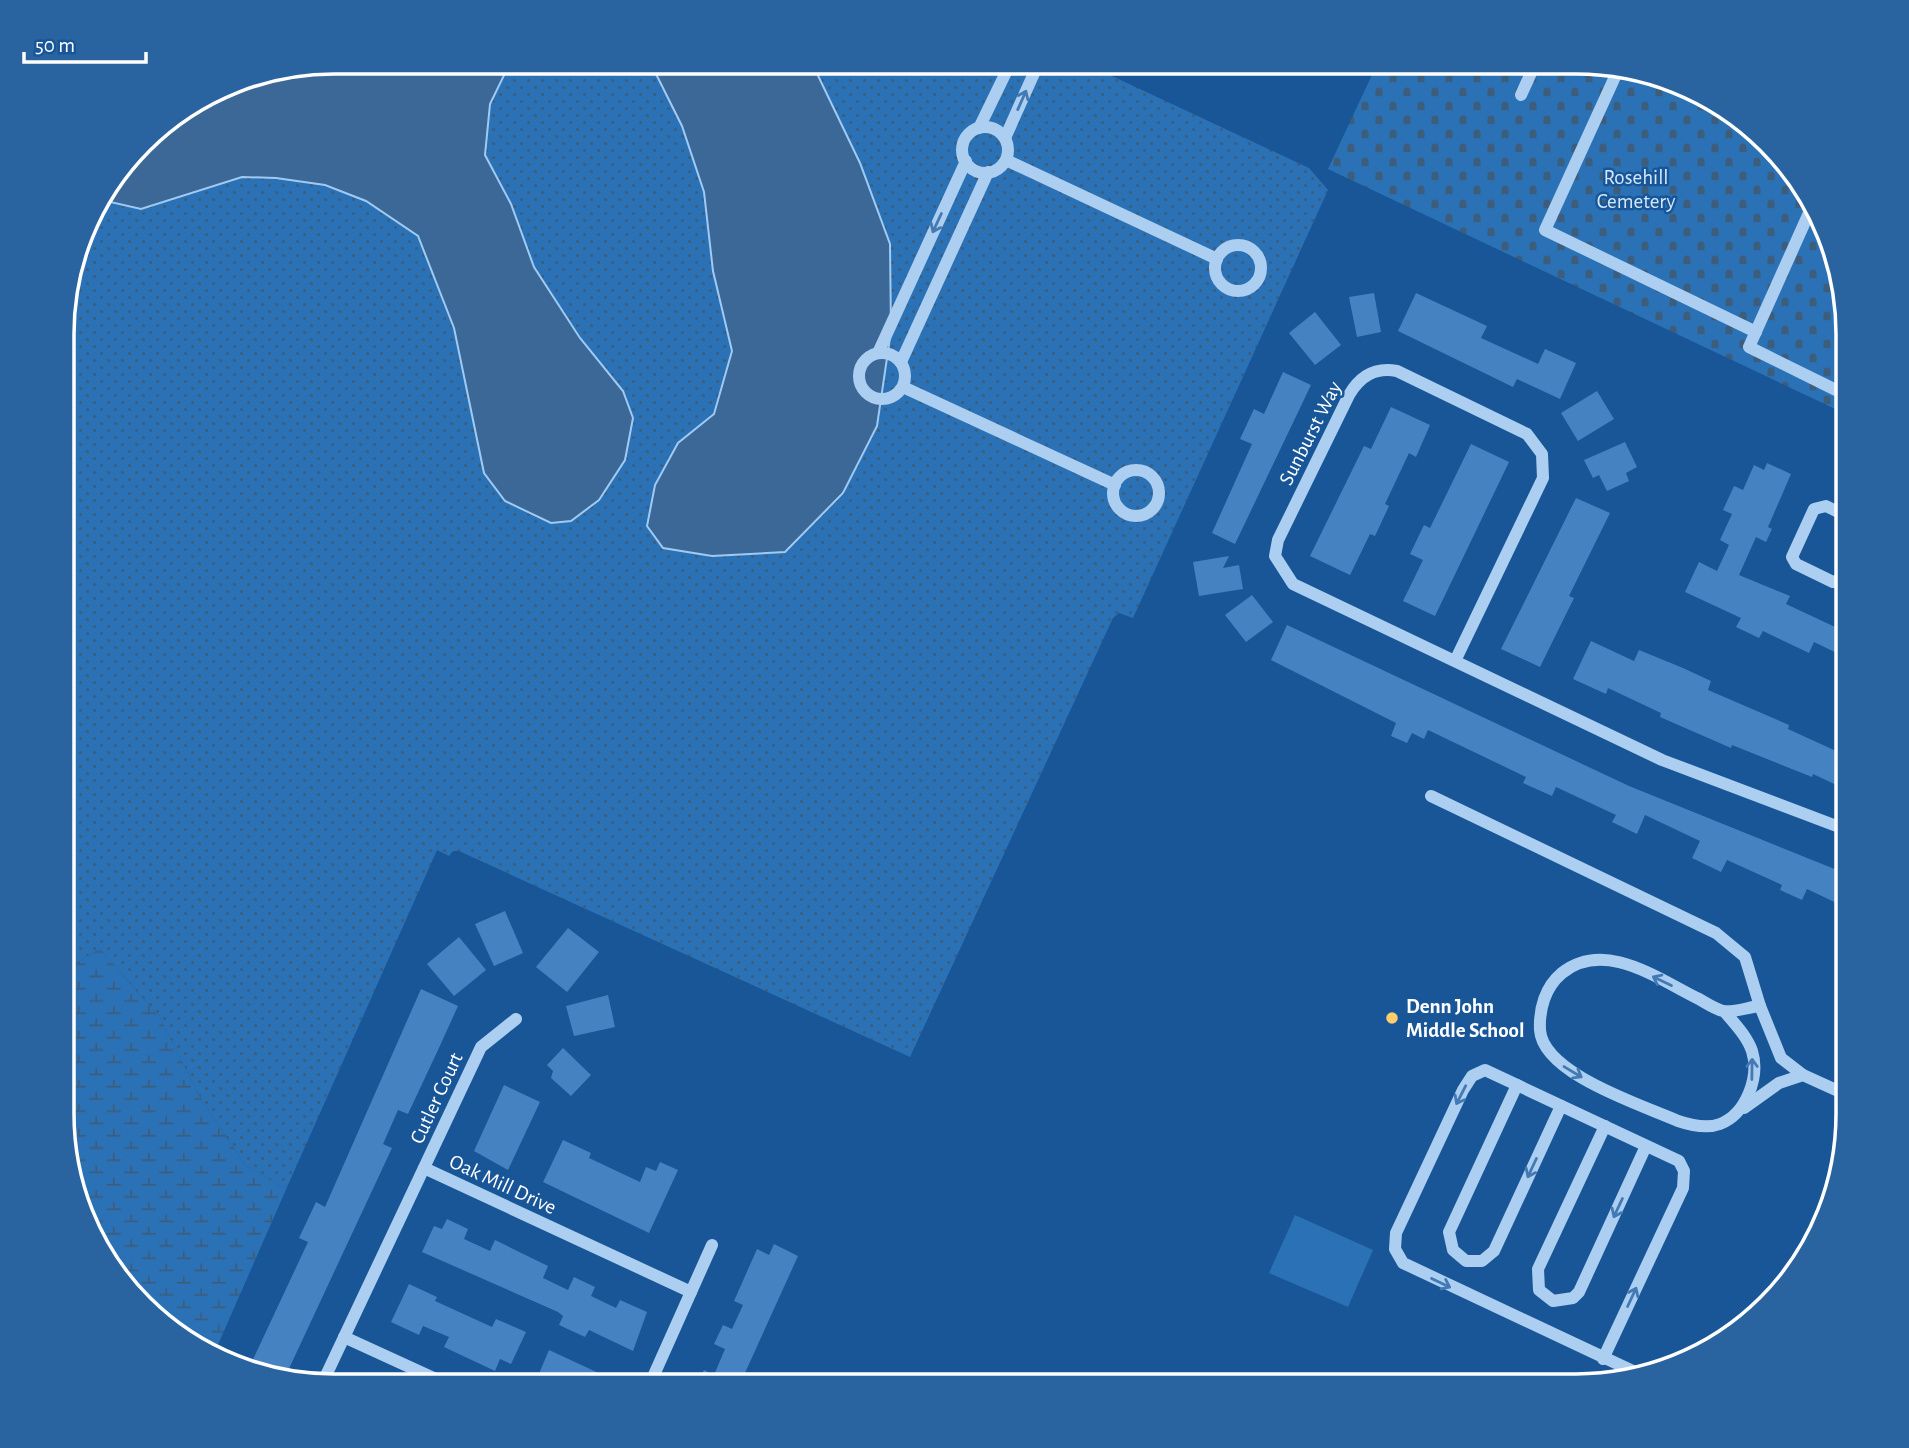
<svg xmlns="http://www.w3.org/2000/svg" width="1909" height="1448" font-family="'Alegreya Sans',sans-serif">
	<defs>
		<pattern id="grass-dots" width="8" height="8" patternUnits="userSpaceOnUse" patternTransform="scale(1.75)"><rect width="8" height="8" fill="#2b71b6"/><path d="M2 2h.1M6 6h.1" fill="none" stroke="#3d5d7c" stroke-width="1.8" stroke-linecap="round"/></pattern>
		<pattern id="wetland-marsh" width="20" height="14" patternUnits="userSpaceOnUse" patternTransform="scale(1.75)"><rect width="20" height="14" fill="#2b71b6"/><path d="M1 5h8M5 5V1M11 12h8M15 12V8" fill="none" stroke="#3d5d7c"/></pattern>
		<pattern id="cemetery-stones" width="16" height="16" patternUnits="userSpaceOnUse" patternTransform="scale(1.75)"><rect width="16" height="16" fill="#2b71b6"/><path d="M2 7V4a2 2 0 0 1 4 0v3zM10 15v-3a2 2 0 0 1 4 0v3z" fill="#3d5d7c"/></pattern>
	</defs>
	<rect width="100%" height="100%" fill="#185698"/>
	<path fill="url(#grass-dots)" d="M511,61H637L655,72L682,126L704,192L713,271L732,351L714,414L678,443L663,548L860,163L811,61L1082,62L1309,168L1328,190L1133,618L1119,613L1113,618L910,1057L459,851H453L449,856L437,850L288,1185L284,1188L245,1165L201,1099L160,1018L100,949L62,971L64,298L97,199L141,209L242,177L275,178L325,185L366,201L418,236L454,328L484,473L623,391L581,338L534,267L511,204L485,155L490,104Z"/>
	<path fill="url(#wetland-marsh)" d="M100,949L160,1018L201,1099L245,1165L284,1188L288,1185L213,1356L154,1319L90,1235L62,1133V971Z"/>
	<path fill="url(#cemetery-stones)" d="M1378,62H1593L1679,82L1755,129L1820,214L1848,333V415L1328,169Z"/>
	<path fill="#2b71b6" d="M1295,1215L1373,1250L1348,1307L1269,1273Z"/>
	<g fill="#3c6898" stroke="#9fcaf3" stroke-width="2">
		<path d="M334,61H511L490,104L485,155L511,204L534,267L580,338L623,391L633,418L625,460L599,500L571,521L551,523L505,501L484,473L454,328L418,236L366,201L325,185L276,178L242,177L141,209L97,199L154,129L246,76Z"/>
		<path d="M637,61H811L860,163L890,244L891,331L877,426L843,493L785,552L712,556L663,548L647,526L655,485L678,443L714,414L732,351L713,271L704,192L682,126L655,72Z"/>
	</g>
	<g fill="#4582c1">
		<path d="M1374,293L1381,332L1357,337L1349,297Z"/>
		<path d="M1416,293L1487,326L1481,338L1538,364L1545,349L1576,363L1560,399L1517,379L1513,387L1398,331Z"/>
		<path d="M1315,312L1341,345L1315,365L1289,333Z"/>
		<path d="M1283,372L1311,385L1235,544L1212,533L1252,444L1240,439L1254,409L1264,414Z"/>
		<path d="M1597,391L1614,419L1578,441L1561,413Z"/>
		<path d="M1391,407L1430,425L1416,457L1409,453L1385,504L1389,506L1375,536L1370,534L1350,575L1310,556L1364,446L1371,449Z"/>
		<path d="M1625,442L1637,467L1626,473L1629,481L1607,491L1599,475L1593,478L1584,460Z"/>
		<path d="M1471,444L1509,462L1435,616L1403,601L1423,560L1410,554L1424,525L1430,528Z"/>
		<path d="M1767,463L1791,474L1768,527L1772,529L1766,542L1756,537L1739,575L1790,596L1786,604L1848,633L1847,658L1814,642L1809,653L1763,631L1759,638L1736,627L1741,618L1685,592L1699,562L1717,571L1729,545L1720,540L1732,514L1723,510L1734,486L1743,490L1754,465L1764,470Z"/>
		<path d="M1576,498L1610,513L1569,596L1574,598L1540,667L1501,649Z"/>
		<path d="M1229,556L1223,568L1239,565L1243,589L1199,596L1193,562Z"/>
		<path d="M1252,595L1273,622L1246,642L1225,615Z"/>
		<path d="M1287,625L1629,786L1847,874V908L1807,889L1802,900L1780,890L1782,885L1727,860L1721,872L1692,858L1700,841L1645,815L1637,834L1612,822L1616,815L1556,787L1552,796L1523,783L1526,777L1428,730L1424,739L1412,733L1407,743L1391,736L1396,723L1271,660Z"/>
		<path d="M1591,641L1634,661L1639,650L1683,668L1711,681L1708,690L1789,725L1788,729L1847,756V790L1813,774L1812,777L1732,745L1731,748L1660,717L1661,713L1608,688L1606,694L1573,679Z"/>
		<path d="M505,911L523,953L494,966L475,924Z"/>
		<path d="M568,928L599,952L567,992L536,967Z"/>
		<path d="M459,937L486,970L454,996L427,964Z"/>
		<path d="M421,989L458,1006L438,1050L408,1114L398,1110L383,1144L392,1148L286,1375L275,1370L272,1376L248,1370L308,1242L299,1238L316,1202L325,1207Z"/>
		<path d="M608,995L615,1027L574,1036L566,1006Z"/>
		<path d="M563,1048L591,1075L571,1096L551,1078L553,1071L547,1065Z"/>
		<path d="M504,1085L540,1102L508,1170L474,1151Z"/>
		<path d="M563,1140L591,1153L589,1158L640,1182L646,1167L656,1171L660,1162L678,1170L649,1233L543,1182Z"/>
		<path d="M447,1219L468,1229L464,1239L490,1251L495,1240L548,1266L543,1278L568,1290L574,1277L595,1287L591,1296L616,1308L620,1300L647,1312L633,1351L589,1330L585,1337L559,1325L563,1316L558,1312L422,1252L434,1226L442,1229Z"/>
		<path d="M774,1244L798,1256L739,1386H696L704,1370L714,1375L725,1349L714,1344L723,1325L732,1329L743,1305L734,1301L757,1249L769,1255Z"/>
		<path d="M409,1284L437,1297L435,1301L492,1327L496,1319L526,1332L511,1364L500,1359L495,1371L444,1347L449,1337L423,1326L419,1335L391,1322Z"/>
		<path d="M549,1350L590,1369L626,1386H546L548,1381L538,1376Z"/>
	</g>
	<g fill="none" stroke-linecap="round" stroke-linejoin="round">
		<g stroke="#accff1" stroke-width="12">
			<path d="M1619,68L1545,230L1756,332"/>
			<path d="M1521,95L1536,62"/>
			<circle cx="985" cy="150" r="23"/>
			<path d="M979,128L1011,62"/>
			<path d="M1005,138L1035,71L1034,62"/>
			<path d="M1006,160L1217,259"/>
			<path d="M1813,204L1749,347L1848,396"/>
			<circle cx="1238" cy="268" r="23"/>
			<circle cx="882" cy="376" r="23"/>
			<path d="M878,353L966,161"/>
			<path d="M901,362L988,172"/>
			<path d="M903,387L1115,485"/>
			<circle cx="1136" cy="493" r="23"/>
			<path d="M1848,568L1842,579L1833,582L1796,564L1792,557L1814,509L1826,506L1848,517"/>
			<path d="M1455,661L1543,478L1542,454L1527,434L1397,371C1375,367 1360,376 1349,395L1278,540L1275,556L1293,584L1662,760L1847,830"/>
			<path d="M1431,796L1716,933L1745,957L1760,1006L1781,1058L1803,1075L1847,1095"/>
			<path d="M1724,1011C1734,1023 1747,1036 1752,1051C1760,1077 1746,1114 1720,1124C1707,1129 1690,1125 1678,1121C1642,1105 1543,1074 1540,1030C1539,1009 1545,987 1562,973C1605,939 1658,979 1699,999C1706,1003 1715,1009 1723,1011C1733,1013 1749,1007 1760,1006"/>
			<path d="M1517,1085L1449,1232L1453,1250L1466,1261H1482L1494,1251L1561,1106"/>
			<path d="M1744,1108L1779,1083L1803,1075"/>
			<path d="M1605,1126L1538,1269L1539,1290L1553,1301L1573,1298L1579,1292L1646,1146"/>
			<path d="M424,1168L691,1292"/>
			<path d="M344,1337L451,1386"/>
			<path d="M1603,1359L1683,1188L1684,1171L1679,1161L1485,1070L1472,1076L1463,1090L1396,1233L1395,1249L1403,1263L1637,1373"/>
			<path d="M321,1386L481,1047L516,1019"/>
			<path d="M649,1386L712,1245"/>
		</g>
	</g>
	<defs><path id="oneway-shaft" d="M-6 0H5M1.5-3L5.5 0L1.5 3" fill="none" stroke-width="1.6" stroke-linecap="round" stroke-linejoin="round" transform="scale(1.75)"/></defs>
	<g stroke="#447ab3">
		<use href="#oneway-shaft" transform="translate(1022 100) rotate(-66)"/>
		<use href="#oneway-shaft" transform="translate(937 223) rotate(115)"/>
		<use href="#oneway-shaft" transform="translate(1662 981) rotate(-154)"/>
		<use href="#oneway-shaft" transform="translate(1752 1069) rotate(-89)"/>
		<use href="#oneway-shaft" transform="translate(1573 1072) rotate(31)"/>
		<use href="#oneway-shaft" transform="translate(1461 1095) rotate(117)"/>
		<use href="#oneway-shaft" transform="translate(1532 1168) rotate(115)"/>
		<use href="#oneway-shaft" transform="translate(1618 1208) rotate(115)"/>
		<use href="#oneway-shaft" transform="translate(1441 1283) rotate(26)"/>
		<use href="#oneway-shaft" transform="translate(1632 1297) rotate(-65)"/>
	</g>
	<circle fill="#ffcd6c" stroke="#185698" stroke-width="2.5" cx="1392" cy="1018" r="7"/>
	<g text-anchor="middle" stroke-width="5" stroke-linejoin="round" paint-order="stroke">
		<g font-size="21" fill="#d3e8fc" stroke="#185698">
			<text x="1636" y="184">Rosehill<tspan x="1636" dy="24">Cemetery</tspan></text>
		</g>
		<g font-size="21" fill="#fff" stroke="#185698">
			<text transform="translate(1310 433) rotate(-63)" y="7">Sunburst Way</text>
			<text transform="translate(436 1098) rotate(-65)" y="7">Cutler Court</text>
			<text transform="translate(503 1184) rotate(25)" y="7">Oak Mill Drive</text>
		</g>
		<g font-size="21" font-weight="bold" fill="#fff" stroke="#185698" text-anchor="start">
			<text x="1406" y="1013">Denn John<tspan x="1406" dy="24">Middle School</tspan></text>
		</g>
	</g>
	<path d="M0 0H1909V1448H0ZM334 74H1576A260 260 0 0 1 1836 334V1114A260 260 0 0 1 1576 1374H334A260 260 0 0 1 74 1114V334A260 260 0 0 1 334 74Z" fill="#2a64a0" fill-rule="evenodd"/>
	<path fill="none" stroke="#fff" stroke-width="3.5" d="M334 74H1576A260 260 0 0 1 1836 334V1114A260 260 0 0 1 1576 1374H334A260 260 0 0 1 74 1114V334A260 260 0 0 1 334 74Z"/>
	<path d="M24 52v10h122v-10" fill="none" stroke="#ffffff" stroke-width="3.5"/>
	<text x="35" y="52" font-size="21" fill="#ffffff" stroke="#185698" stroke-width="5" paint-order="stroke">50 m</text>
</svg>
